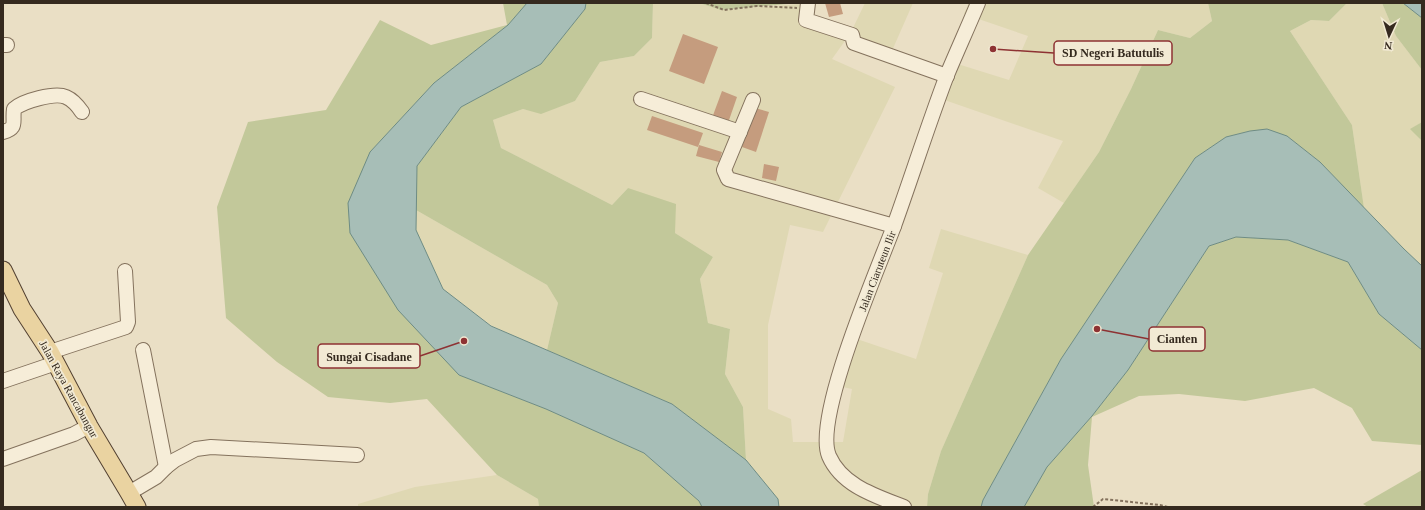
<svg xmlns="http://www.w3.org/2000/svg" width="1425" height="510" font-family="Georgia,serif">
	<rect width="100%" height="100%" fill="#eadfc5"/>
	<g fill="#dfd8b3">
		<path d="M653,3H699L721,10L812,3L810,19L852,30L865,3H913L891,53L857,42L852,31L832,59L895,87L823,232L790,225L768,325V409L791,419L793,442H843L852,389L833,385L848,336L916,359L943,273L929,268L941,229L1028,255L941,451L928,494L927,507H779L778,499L746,460L743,407L725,374L730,329L708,323L700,279L713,257L675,233L628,188L612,205L501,148L493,120L523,109L541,113L575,101L600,62L634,56L652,38Z"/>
		<path d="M969,3H1208L1212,21L1190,38L1158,30L1131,89L1099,152L1064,203L1038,188L1063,141L933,96L948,61L1009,80L1028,36L964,14Z"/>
		<path d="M1347,3H1382L1396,36L1422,70V122L1411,129L1422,141V266L1404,249L1364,208L1352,125L1290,31L1311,20L1329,21Z"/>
		<path d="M416,210L547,285L558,303L547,350L492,326L443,289L416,230Z"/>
		<path d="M497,475L538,499L539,507H358V504L415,487Z"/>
	</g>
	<g fill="#c2c89a">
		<path d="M503,3H527L508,25L434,83L370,152L459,375L546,409L644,453L699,501L702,507H539L538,499L497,475L427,399L390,403L328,397L277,362L226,318L217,207L248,122L326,110L380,20L431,45L507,25Z"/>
		<path d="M586,3H653L652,38L634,56L600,62L575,101L541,114L523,109L493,120L501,148L612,205L628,188L676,204L675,233L713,257L700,279L708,323L730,329L725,374L743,407L746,460L672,404L547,350L558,303L547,285L416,210L417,166L461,107L541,64L585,9Z"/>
		<path d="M699,3H800L721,10Z"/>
		<path d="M1208,3H1347L1329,21L1311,20L1290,31L1352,125L1364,208L1320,162L1287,136L1250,131L1226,137L1195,158L1061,359L983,500L981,507H927L928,494L941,451L1028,255L1099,152L1131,89L1158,30L1190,38L1212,21Z"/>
		<path d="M1382,3H1403L1422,18V70L1396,36Z"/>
		<path d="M1422,122V141L1410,129Z"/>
		<path d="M1236,237L1288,240L1348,262L1379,314L1422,350V445L1372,441L1352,408L1314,388L1245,401L1179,394L1139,396L1092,417L1088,465L1094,507H1024L1047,467L1092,416L1128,370L1209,246Z"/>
		<path d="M1422,470V507H1368L1363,504Z"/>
	</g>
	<g fill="#a7beb7" stroke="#6e8c84">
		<path d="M527,3H586L585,9L541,64L461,107L417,166L416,230L443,289L491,326L672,404L746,460L778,499L779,507H702L699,501L644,453L546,409L459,375L398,310L350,233L348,203L370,152L434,83L508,25Z"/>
		<path d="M1403,3H1422V18Z"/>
		<path d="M1267,129L1287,136L1320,162L1404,249L1422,266V350L1379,314L1348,262L1288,240L1236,237L1209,246L1128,370L1092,416L1047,467L1024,507H981L983,500L1061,359L1195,158L1226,137L1250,131Z"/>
	</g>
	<g fill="#c59c7e">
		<path d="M825,3H840L843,14L829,17Z"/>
		<path d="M683,34L718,47L704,84L669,71Z"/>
		<path d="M722,91L737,97L728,123L712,118Z"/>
		<path d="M755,108L769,112L756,152L742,147Z"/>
		<path d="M652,116L703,133L698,147L647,130Z"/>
		<path d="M699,145L722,152L719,162L696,156Z"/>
		<path d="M764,164L779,167L776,181L762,178Z"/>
	</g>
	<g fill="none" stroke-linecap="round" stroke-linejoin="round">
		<g stroke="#84725d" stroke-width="16">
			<g id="minor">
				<path d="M808,3L806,20L852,35L854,43L947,76"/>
				<path d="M3,45H7"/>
				<path d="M641,99L740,132"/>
				<path d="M753,100L724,170L728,179L894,226"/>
				<path d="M3,132C18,128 12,122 14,109C23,101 55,92 66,97C73,100 78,106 82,112"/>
				<path d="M143,350L166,467"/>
				<path d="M50,352L126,327L128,322L125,271"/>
				<path d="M3,381L56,363"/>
				<path d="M3,459L74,434L89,426"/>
				<path d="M129,493L156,477L166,467L175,460L196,449L211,447L357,455"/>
				<path d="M904,507C876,496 842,486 829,456C813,418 878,269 894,226C912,176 928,125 947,75C957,51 968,27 978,3"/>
			</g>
		</g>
		<g stroke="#524031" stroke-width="19">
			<path id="major" d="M3,270L22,309L50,352L89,426L129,493L137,507"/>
		</g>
		<g stroke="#84725d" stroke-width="2" stroke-dasharray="3 2" stroke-linecap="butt">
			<path d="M706,3L724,10L757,6L797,8"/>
			<path d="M1093,507L1103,499L1160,505L1168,507"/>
		</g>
		<use href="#minor" stroke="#f6edd8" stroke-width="14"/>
		<use href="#major" stroke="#ead3a1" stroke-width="17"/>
	</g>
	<g text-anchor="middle" stroke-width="3.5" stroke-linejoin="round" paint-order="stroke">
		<g font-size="11" fill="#352a1f" stroke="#f2ead4">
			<text transform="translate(877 271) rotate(-69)" y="4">Jalan Ciaruteun Ilir</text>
			<text transform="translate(69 389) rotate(61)" y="4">Jalan Raya Rancabungur</text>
		</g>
	</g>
	<path fill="none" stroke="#8e3233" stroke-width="1.5" d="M993 49L1054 53M1097 329L1149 339M464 341L420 356"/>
	<g fill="#8e3233" stroke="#f2ead4" stroke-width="1.5">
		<circle cx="993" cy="49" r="4"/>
		<circle cx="1097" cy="329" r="4"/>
		<circle cx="464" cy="341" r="4"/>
	</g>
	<g fill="#f2ead4" stroke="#8e3233" stroke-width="1.5">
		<rect x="1054" y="41" width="118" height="24" rx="4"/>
		<rect x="1149" y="327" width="56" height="24" rx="4"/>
		<rect x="318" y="344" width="102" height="24" rx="4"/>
	</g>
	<g font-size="12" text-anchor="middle" font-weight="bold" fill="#352a1f">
		<text x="1113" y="57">SD Negeri Batutulis</text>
		<text x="1177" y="343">Cianten</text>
		<text x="369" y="361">Sungai Cisadane</text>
	</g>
	<rect width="1425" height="510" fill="none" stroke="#352a1f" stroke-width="8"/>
	<g transform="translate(1389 36) rotate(184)" stroke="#f2ead4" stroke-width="3" paint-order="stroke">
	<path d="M0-3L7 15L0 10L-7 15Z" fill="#352a1f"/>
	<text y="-6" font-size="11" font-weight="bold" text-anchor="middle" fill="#352a1f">N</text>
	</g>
</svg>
